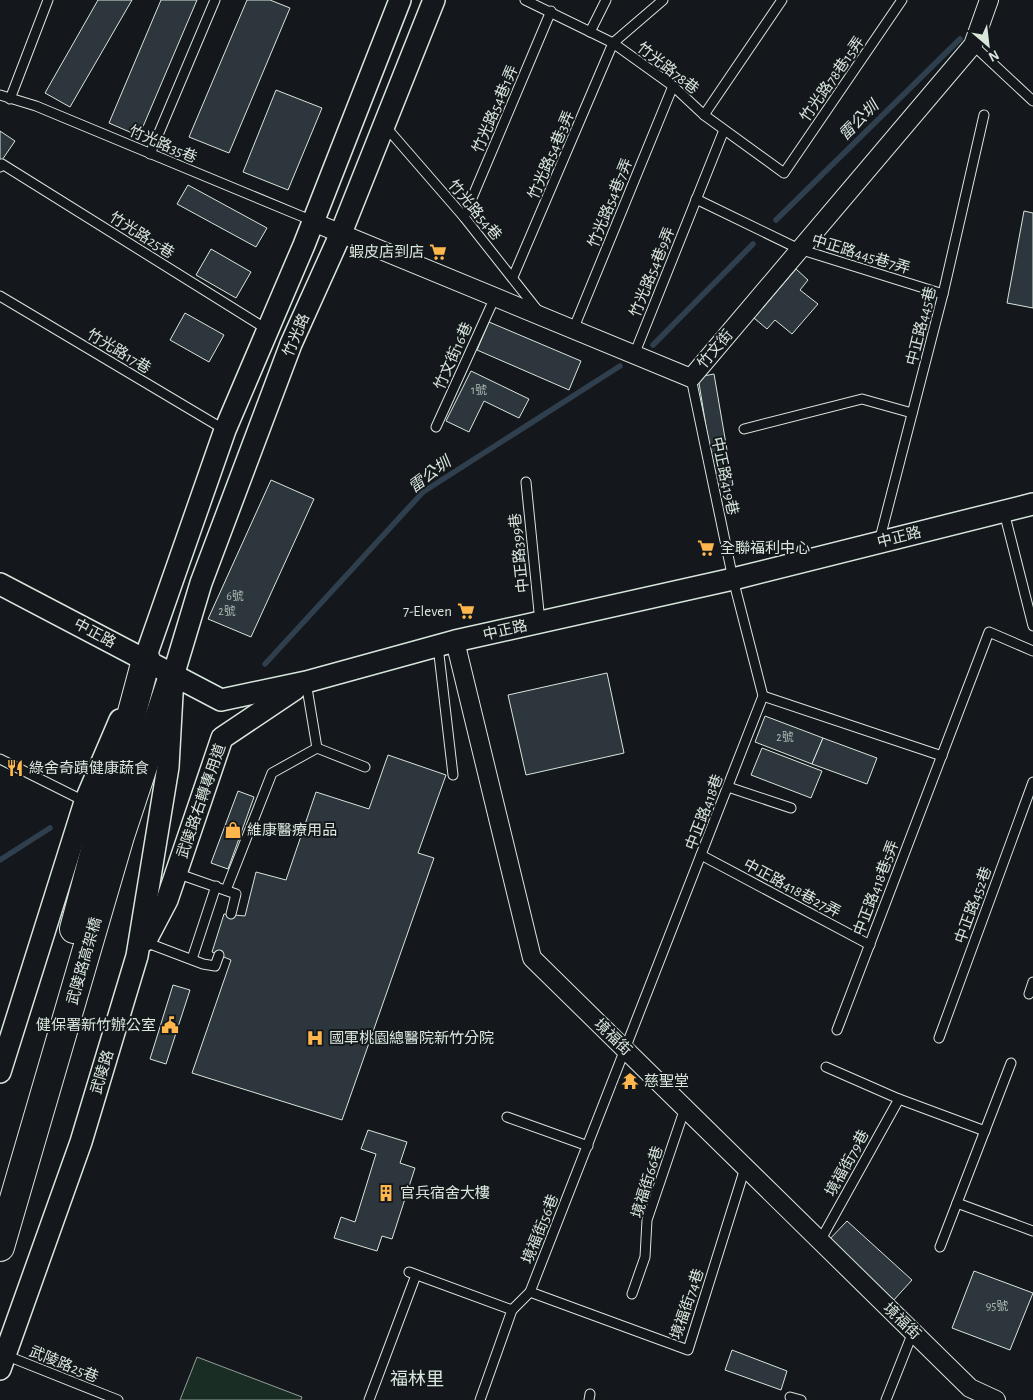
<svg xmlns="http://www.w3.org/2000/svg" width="1033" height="1400" font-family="'Alegreya Sans','Noto Sans TC',sans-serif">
	<rect width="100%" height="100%" fill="#14181c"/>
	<path fill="#1a2d24" stroke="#939e99" d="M197,1357L302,1397L301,1400H180Z"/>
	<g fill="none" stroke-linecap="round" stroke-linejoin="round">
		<g stroke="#2f3f4d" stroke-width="5.5">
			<path d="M776,220L960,39"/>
			<path d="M653,345L753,244"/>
			<path d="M265,664L423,492L620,366"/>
			<path d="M0,860L50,828"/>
		</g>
	</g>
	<g fill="#2c363c" stroke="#d8e6dc">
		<path d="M98,0H132L70,107L45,93Z"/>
		<path d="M161,0H197L139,136L109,123Z"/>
		<path d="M247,0H270L290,8L229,153L189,137Z"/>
		<path d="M276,90L322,108L288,190L243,172Z"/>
		<path d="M0,131L15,141L0,163Z"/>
		<path d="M188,185L267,228L256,247L177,204Z"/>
		<path d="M1024,211L1033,213V308L1007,303Z"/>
		<path d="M211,249L251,272L236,298L196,275Z"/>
		<path d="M796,269L808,280L800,290L818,304L792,334L775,320L767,329L754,318Z"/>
		<path d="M185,313L224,335L209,362L170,340Z"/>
		<path d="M489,322L581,361L569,390L477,350Z"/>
		<path d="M471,371L529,399L519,418L484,401L469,432L446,421Z"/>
		<path d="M714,374L733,485L716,488L698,377Z"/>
		<path d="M271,480L314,499L251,637L208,619Z"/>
		<path d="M607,673L624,753L526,775L508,695Z"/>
		<path d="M765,716L823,738L812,764L755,742Z"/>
		<path d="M823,738L877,758L867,784L812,764Z"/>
		<path d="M762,748L822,771L811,798L751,775Z"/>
		<path d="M388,755L446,775L418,853L434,858L342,1120L192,1073L231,960L212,952L224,914L245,916L256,872L286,880L316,792L369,809Z"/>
		<path d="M238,791L254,797L228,869L211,863Z"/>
		<path d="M173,985L190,990L166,1064L150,1059Z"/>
		<path d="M368,1130L407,1142L400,1163L415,1168L392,1239L382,1236L377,1251L334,1238L341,1217L355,1222L376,1154L361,1149Z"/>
		<path d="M847,1221L912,1280L892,1302L827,1242Z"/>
		<path d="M974,1271L1033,1293L1010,1350L952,1328Z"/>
		<path d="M732,1350L787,1371L781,1390L725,1370Z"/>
	</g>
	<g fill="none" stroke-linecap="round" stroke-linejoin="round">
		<g stroke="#d8e6dc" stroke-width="11">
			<g id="service">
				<path d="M525,0L613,43L673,86L704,115L784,173L902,0"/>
				<path d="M590,32L606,0"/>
				<path d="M973,45L1033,101"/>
				<path d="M0,95L36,106L313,221"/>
				<path d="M10,99L48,0"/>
				<path d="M704,115L782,0"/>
				<path d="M385,126L464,217L539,312"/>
				<path d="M150,154L215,0"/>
				<path d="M0,167L2,164L268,330"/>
				<path d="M696,199L799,249L943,294"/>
				<path d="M464,217L551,11"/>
				<path d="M513,277L613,43L663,0"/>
				<path d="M0,296L225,430"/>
				<path d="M573,330L673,86"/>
				<path d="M634,355L724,130"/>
				<path d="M436,427L495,297"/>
				<path d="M744,429L862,399L912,413"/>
				<path d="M526,482L540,622"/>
				<path d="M1004,512L1033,626"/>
				<path d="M879,542L943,294L984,115"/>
				<path d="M438,646L453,775"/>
				<path d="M763,696L942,756"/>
				<path d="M317,748L365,767"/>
				<path d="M0,759L84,801"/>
				<path d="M728,787L791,808"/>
				<path d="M701,855L870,945"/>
				<path d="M176,873L236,894L231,914"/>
				<path d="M226,890L272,773L317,748L306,682"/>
				<path d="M145,942L203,964L215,966L219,955"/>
				<path d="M192,959L216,886"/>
				<path d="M1029,994L1033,982"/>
				<path d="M837,1030L989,632L1033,651"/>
				<path d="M939,1038L1033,782"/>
				<path d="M826,1067L899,1099L985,1131"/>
				<path d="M507,1117L588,1146"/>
				<path d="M957,1203L1033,1231"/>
				<path d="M820,1241L899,1099"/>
				<path d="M940,1247L1011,1063"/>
				<path d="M409,1272L512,1310L530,1292L763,696L733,579L691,378"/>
				<path d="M530,1292L688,1350L745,1168"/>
				<path d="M632,1294L645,1257L647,1220L685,1108"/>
				<path d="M5,1355L118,1400"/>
				<path d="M790,1397L801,1400"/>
				<path d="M369,1400L416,1275"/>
				<path d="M480,1400L512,1310"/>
				<path d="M589,1400L590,1394"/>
				<path d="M886,1400L913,1332"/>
			</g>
		</g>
		<g stroke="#d8e6dc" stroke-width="20">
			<g id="minor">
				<path d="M313,222L691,378L973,45L989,0"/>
				<path d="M455,641L532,958L970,1388L996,1400"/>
			</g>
		</g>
		<g stroke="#d8e6dc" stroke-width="24">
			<g id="tertiary">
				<path d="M0,584L221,700L306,682L455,641L733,579L1033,504"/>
				<path d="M140,673L225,430L304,245L400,0"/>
				<path d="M146,940L167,900L222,738L295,689"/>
				<path d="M0,1072L85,802L120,720"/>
				<path d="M0,1369L81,1142L137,956L168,767L173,676L201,583L291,344L341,233L434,0"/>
			</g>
		</g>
		<g stroke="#d8e6dc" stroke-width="30">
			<g id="trunk">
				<path d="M74,929L146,660"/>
				<path d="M0,1247L120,836L173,676"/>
			</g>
		</g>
		<use href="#service" stroke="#14181c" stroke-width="9"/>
		<use href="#minor" stroke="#14181c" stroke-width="18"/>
		<use href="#tertiary" stroke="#14181c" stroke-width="21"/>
		<use href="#trunk" stroke="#14181c" stroke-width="28"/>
	</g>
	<defs>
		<g id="supermarket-bare" transform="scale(1.35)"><path d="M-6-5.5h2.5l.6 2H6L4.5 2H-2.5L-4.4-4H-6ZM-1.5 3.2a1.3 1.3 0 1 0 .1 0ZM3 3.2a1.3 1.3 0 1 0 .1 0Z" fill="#ffb74d" stroke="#14181c" stroke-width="2.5" paint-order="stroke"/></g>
		<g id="restaurant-bare" transform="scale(1.35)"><path d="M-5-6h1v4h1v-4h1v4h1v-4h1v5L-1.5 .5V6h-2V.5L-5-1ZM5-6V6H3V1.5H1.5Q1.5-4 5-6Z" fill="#ffb74d" stroke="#14181c" stroke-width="2.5" paint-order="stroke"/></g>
		<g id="shop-bare" transform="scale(1.35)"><path d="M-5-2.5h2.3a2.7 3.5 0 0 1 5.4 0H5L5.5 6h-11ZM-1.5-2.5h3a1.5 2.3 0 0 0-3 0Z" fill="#ffb74d" stroke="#14181c" stroke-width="2.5" paint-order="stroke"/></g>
		<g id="civic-bare" transform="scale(1.35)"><path d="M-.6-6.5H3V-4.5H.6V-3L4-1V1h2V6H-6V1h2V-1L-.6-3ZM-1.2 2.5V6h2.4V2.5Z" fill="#ffb74d" stroke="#14181c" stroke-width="2.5" paint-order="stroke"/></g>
		<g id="hospital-bare" transform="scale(1.35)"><path d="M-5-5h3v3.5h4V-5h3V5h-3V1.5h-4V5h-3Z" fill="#ffb74d" stroke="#14181c" stroke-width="2.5" paint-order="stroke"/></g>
		<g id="temple-bare" transform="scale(1.35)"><path d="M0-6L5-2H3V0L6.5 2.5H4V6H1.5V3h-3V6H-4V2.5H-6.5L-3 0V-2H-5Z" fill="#ffb74d" stroke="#14181c" stroke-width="2.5" paint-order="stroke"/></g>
		<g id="building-bare" transform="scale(1.35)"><path d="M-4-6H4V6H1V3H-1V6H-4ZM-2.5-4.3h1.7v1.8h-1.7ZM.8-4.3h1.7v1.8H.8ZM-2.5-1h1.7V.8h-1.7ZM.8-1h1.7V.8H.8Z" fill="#ffb74d" stroke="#14181c" stroke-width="2.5" paint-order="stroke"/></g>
	</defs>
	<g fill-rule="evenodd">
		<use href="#supermarket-bare" x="438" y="252"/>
		<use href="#supermarket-bare" x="706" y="548"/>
		<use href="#supermarket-bare" x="466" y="611"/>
		<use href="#restaurant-bare" x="15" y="768"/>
		<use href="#shop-bare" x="233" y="830"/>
		<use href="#civic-bare" x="170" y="1025"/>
		<use href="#hospital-bare" x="315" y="1038"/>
		<use href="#temple-bare" x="630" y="1081"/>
		<use href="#building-bare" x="386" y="1193"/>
	</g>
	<g text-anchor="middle" stroke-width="4" stroke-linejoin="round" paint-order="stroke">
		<g font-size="12" fill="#adbab4">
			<text x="479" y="394">1號</text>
			<text x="235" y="600">6號</text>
			<text x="227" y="615">2號</text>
			<text x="785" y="741">2號</text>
			<text x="997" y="1310">95號</text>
		</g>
		<g font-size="15" fill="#d8e6dc" stroke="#14181c">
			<text transform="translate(668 68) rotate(38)" y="5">竹光路78巷</text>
			<text transform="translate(832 79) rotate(-55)" y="5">竹光路78巷15弄</text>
			<text transform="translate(495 109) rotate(-67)" y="5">竹光路54巷1弄</text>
			<text transform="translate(163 144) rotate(23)" y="5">竹光路35巷</text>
			<text transform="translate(551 155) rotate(-67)" y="5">竹光路54巷3弄</text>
			<text transform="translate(610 203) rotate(-68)" y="5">竹光路54巷7弄</text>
			<text transform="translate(475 210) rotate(50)" y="5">竹光路54巷</text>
			<text transform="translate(142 235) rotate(32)" y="5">竹光路25巷</text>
			<text transform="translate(861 254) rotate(17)" y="5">中正路445巷7弄</text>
			<text transform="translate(652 272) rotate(-68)" y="5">竹光路54巷9弄</text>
			<text transform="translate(921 326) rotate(-76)" y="5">中正路445巷</text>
			<text transform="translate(296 335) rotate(-67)" y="5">竹光路</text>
			<text transform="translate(715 349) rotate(-50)" y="5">竹文街</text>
			<text transform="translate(119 351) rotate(31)" y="5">竹光路17巷</text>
			<text transform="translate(453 356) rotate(-66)" y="5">竹文街16巷</text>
			<text transform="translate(725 476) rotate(78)" y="5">中正路419巷</text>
			<text transform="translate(899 537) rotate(-14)" y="5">中正路</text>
			<text transform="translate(519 553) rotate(-96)" y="5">中正路399巷</text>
			<text transform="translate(505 630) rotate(-13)" y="5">中正路</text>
			<text transform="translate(95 633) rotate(28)" y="5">中正路</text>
			<text transform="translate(201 801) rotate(-71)" y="5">武陵路右轉專用道</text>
			<text transform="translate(704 812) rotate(-69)" y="5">中正路418巷</text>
			<text transform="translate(792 888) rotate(28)" y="5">中正路418巷27弄</text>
			<text transform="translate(876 888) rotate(-69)" y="5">中正路418巷5弄</text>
			<text transform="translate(973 905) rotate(-70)" y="5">中正路452巷</text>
			<text transform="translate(84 961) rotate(-74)" y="5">武陵路高架橋</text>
			<text transform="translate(613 1037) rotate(44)" y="5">境福街</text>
			<text transform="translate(102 1072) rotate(-73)" y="5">武陵路</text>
			<text transform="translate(847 1163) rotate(-61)" y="5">境福街79巷</text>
			<text transform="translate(647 1182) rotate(-73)" y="5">境福街66巷</text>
			<text transform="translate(540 1229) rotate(-68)" y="5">境福街56巷</text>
			<text transform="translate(687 1304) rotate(-71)" y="5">境福街74巷</text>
			<text transform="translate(902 1321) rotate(44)" y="5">境福街</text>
			<text transform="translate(64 1364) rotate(22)" y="5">武陵路25巷</text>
		</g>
		<g font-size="15" fill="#d8e6dc" stroke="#14181c" text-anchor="start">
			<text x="424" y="257" text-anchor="end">蝦皮店到店</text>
			<text x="720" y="553">全聯福利中心</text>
			<text x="452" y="616" text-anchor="end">7-Eleven</text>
			<text x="29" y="773">綠舍奇蹟健康蔬食</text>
			<text x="247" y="835">維康醫療用品</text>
			<text x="156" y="1030" text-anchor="end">健保署新竹辦公室</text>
			<text x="329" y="1043">國軍桃園總醫院新竹分院</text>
			<text x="644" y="1086">慈聖堂</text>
			<text x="400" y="1198">官兵宿舍大樓</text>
		</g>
		<g font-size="16" font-style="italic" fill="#d8e6dc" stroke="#14181c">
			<text transform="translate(858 120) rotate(-45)" y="6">雷公圳</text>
			<text transform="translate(429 474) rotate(-37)" y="6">雷公圳</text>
		</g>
		<g font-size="18" fill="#d8e6dc" stroke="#14181c">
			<text x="417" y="1385">福林里</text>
		</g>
	</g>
	<g transform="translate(988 45) rotate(152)" stroke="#14181c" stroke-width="4" paint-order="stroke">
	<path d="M0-4L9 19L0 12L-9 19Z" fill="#d8e6dc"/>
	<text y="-8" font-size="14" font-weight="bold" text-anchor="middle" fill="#d8e6dc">N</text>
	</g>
</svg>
